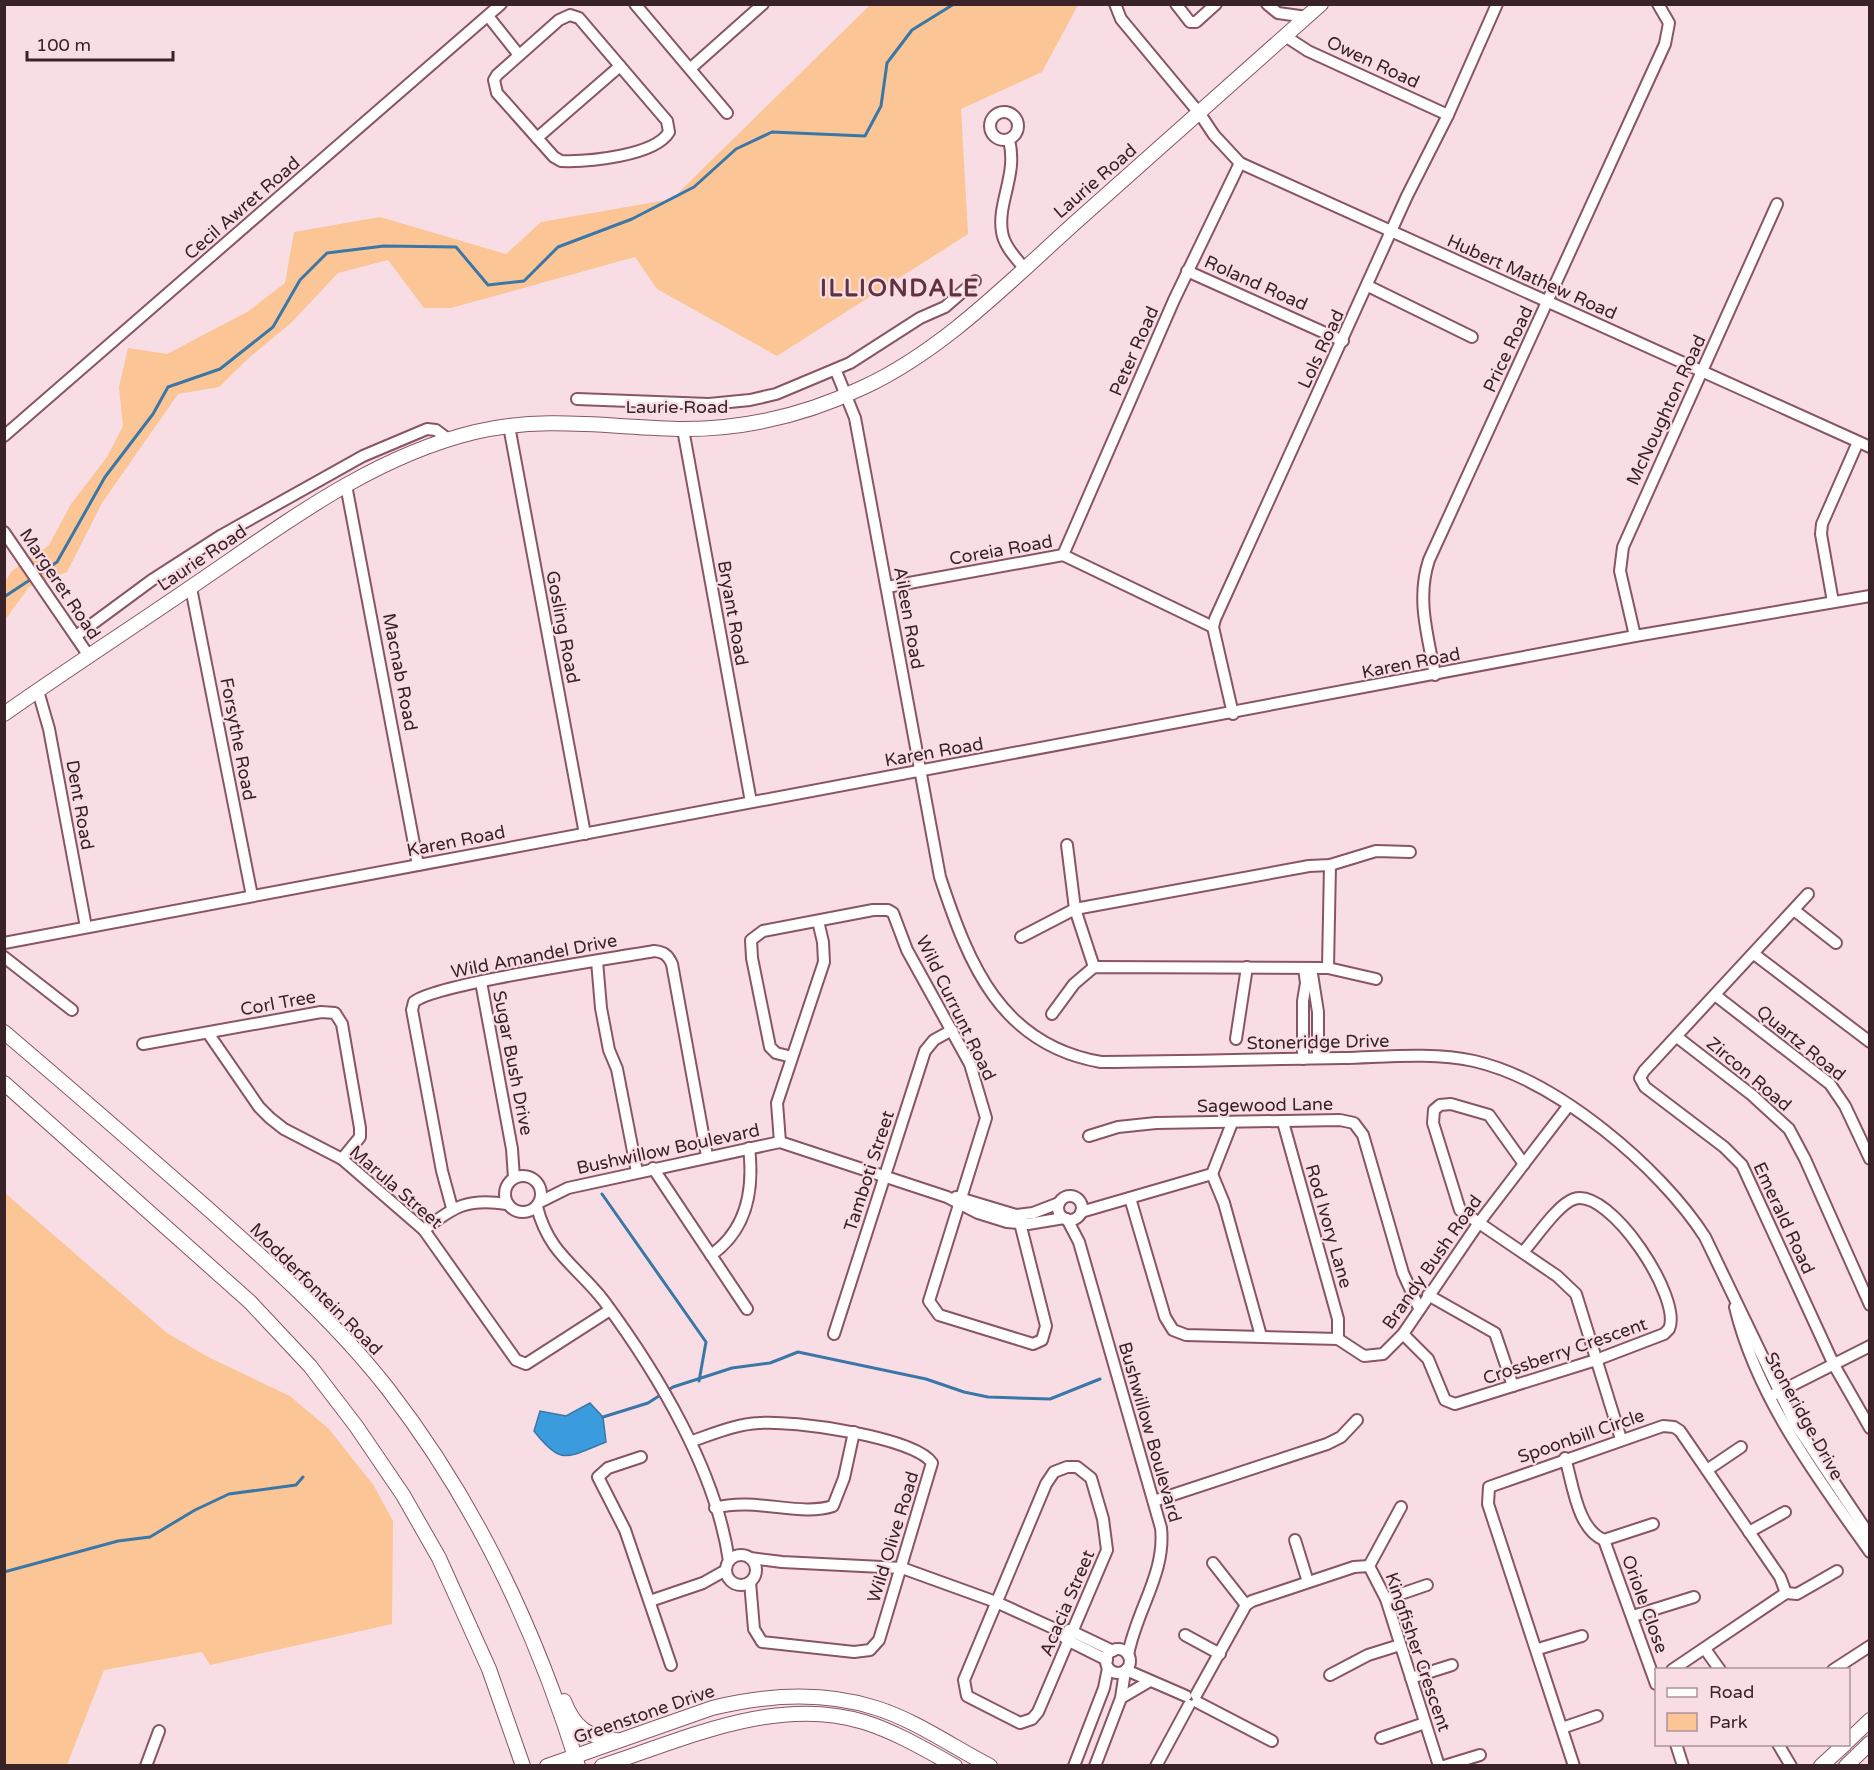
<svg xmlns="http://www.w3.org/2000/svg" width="1874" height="1770" font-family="'Varela Round',sans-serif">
	<rect width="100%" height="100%" fill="#f8dee4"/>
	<g fill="#fbc596">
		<path d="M870,5H1078L1042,72L961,109L968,234L777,356L657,289L635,257L451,308H424L388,260L338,273L292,322L250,357L219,387L178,394L102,503L67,572L29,587L5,620V582L12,571L49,545L71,504L107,457L123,426L119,387L128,348L167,354L247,312L285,283L294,232L380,217L506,254L541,222L672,199Z"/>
		<path d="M5,1193L167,1333L208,1357L290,1396L329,1429L374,1486L393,1521L392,1624L210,1665L202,1652L104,1670L67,1765H5Z"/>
	</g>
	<path fill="#3a9cdd" stroke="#3a77a7" stroke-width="1.5" d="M590,1403L603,1417L606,1442C567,1457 562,1467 534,1431L540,1411L566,1416Z"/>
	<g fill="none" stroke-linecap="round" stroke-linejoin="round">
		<g stroke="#3a77a7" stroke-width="3">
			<path d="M4,597L57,562L105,477L153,414L168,387L220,369L273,327L300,280L327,253L384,246L456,247L488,285L524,281L558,247L632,219L694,187L736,149L772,132L865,136L881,106L887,63L912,30L954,4"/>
			<path d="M602,1194L706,1342L699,1381"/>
			<path d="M603,1417L648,1403L673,1387L732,1368L770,1363L798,1352L926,1379L964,1392L988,1397L1050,1399L1100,1379"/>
			<path d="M4,1572L118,1541L150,1537L195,1510L229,1494L296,1485L303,1477"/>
		</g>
		<g stroke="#895564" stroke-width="14">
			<g id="minor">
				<path d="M635,4L727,113"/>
				<path d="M1115,4L1121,19L1200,114L1214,135L1240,163L1870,447"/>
				<path d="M1176,4L1190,22H1196L1216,4"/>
				<path d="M1267,4L1278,13L1307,17"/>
				<path d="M570,15L579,18L667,121L669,132C655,156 587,162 561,161L554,157L497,93L494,80L497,75L559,20Z"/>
				<path d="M488,16L519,55"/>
				<path d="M1285,36L1308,51L1448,115"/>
				<path d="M691,68L763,4"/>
				<circle cx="1004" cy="126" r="14"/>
				<path d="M537,138L620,66"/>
				<path d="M1009,140C1018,175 997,202 1002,232C1004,246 1016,258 1024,268"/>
				<path d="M1187,271L1343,341"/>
				<path d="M1368,286L1472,337"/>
				<path d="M836,371L855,418L940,877C969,965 1001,1045 1101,1062C1182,1062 1262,1059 1343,1058C1386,1057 1432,1052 1474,1061C1557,1080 1660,1167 1705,1237L1794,1422L1870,1536"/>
				<path d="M577,399L709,404L750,400L776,394L850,363L920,318L945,307L975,281"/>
				<path d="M509,426L585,834"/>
				<path d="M683,429L751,802"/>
				<path d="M4,436L501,4"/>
				<path d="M346,485L418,865"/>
				<path d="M4,532L89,656"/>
				<path d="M1063,555L1174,300L1240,163"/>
				<path d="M887,587L1063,555L1213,627"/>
				<path d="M191,588L252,896"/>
				<path d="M1833,602L1821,534L1822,524L1858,442"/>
				<path d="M76,636L152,580L222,535L363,456L427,429L436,430L448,439"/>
				<path d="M1635,636L1620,571L1623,547L1777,204"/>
				<path d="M1435,675C1428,636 1416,599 1429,560L1665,44L1669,23L1658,4"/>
				<path d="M38,691L49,729L86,927"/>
				<path d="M1233,714L1213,627L1215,619L1407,196L1448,115L1497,4"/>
				<path d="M1067,845L1075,909L1094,967"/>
				<path d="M1808,894L1644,1071L1640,1078L1645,1087L1724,1147L1742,1165L1834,1365L1870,1428"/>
				<path d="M1794,910L1836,943"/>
				<path d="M1021,937L1075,909L1309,866L1330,865L1376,851L1410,852"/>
				<path d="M4,943L1635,636L1870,596"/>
				<path d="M1754,954L1870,1042"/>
				<path d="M4,957L72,1010"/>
				<path d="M597,961L601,1008L609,1050L617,1069L637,1172"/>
				<path d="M1328,968L1330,865"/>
				<path d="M1312,974L1318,1012V1058"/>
				<path d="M481,982L512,1149L514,1178"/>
				<path d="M1715,995L1830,1084L1845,1106L1870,1159"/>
				<path d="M1052,1014L1074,984L1094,967L1328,968L1376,979"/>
				<path d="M208,1033L259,1107L270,1118L284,1129L342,1159L424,1230L516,1360L526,1364L610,1310"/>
				<path d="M1677,1037L1752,1095L1789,1129L1805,1159L1870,1305"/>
				<path d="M1236,1039L1247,967"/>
				<path d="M143,1044L321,1012L335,1013L342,1024L360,1128V1137L342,1159"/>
				<path d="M792,1057L776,1053L770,1047L752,958L751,940L763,931L873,910H888L893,913L907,950L970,1064L986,1118L929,1301L939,1315L1033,1344L1042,1340L1046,1326L1018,1215"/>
				<path d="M1303,1059V1001L1306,983L1304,968"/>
				<path d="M1283,1122L1338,1319V1339"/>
				<path d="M1089,1136L1118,1127L1156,1123L1340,1120L1354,1123L1363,1135L1403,1273L1419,1308"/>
				<path d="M780,1142L777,1103L824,962L823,942L818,921"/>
				<path d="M1524,1164L1489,1115L1451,1104L1440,1105L1434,1110L1433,1123L1460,1210L1557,1276L1576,1294L1621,1439"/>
				<path d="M653,1168L747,1309"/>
				<path d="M1212,1174L1224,1203L1261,1336"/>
				<circle cx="523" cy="1194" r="18"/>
				<circle cx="1070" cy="1208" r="12"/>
				<path d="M956,1197L1016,1215L1033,1213L1059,1203"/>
				<path d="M1130,1198L1165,1317L1173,1330L1186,1335L1338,1339L1364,1356L1383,1354L1403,1334L1478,1224L1569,1105"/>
				<path d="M540,1202L568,1188L780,1142L947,1197L978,1213L1007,1222L1028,1224L1064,1218"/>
				<path d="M537,1207C549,1254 577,1266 604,1301C658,1374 716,1471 729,1561"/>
				<path d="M452,1208L442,1171L412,1010L414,1002C433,984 616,958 654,951C664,952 668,955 672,964L707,1156"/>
				<path d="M1081,1212L1212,1174L1232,1123"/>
				<path d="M1067,1219L1079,1242L1161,1528C1166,1573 1136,1611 1128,1655"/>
				<path d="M424,1230C454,1206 468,1198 507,1204"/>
				<path d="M711,1255C747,1230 754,1189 749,1148"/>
				<path d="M1428,1295L1495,1333L1513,1386"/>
				<path d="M1735,1307C1757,1398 1817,1477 1870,1552"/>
				<path d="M834,1334L925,1051L934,1040L952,1030"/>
				<path d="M1403,1334L1428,1359L1445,1400L1455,1404L1596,1360L1664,1334L1669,1329C1683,1299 1610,1187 1574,1199C1558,1204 1535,1239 1523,1252"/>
				<path d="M1773,1395L1870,1346"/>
				<path d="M692,1441C713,1434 736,1424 759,1423C792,1420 915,1437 932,1463L879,1640L870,1650L854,1652L762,1642L754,1629L750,1582"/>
				<path d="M641,1457L608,1468L598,1477L625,1530L671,1665"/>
				<path d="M1565,1458C1573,1484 1577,1529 1604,1540L1653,1524"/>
				<path d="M1067,1467H1077L1091,1478L1103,1519L1107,1550L1038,1712L1032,1719L1020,1723L967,1696L964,1680L1046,1484L1054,1472Z"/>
				<path d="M1707,1470L1741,1447"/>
				<path d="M1154,1501L1327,1444L1341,1437L1357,1420"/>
				<path d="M715,1508C755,1497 800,1517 833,1506L844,1478L854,1432"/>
				<path d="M1749,1532L1785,1512"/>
				<path d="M1295,1540L1308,1582"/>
				<path d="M1604,1540L1656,1684"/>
				<circle cx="741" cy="1570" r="15"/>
				<path d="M750,1558L782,1562L902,1568L996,1602L1053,1628L1069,1641L1107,1660"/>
				<path d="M1213,1563L1246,1605"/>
				<path d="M1369,1566L1401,1507"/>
				<path d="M1786,1593L1797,1594L1837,1571"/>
				<path d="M1386,1599L1427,1585"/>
				<path d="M650,1601L703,1583L726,1570"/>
				<path d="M1633,1616L1694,1597"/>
				<path d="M1069,1630L1113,1651"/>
				<path d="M1185,1635L1220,1654"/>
				<path d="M1538,1649L1582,1636"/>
				<path d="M1705,1649L1720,1670"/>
				<circle cx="1118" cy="1661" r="12"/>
				<path d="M1126,1670L1186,1696"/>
				<path d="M1833,1670L1870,1646"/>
				<path d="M1330,1675L1368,1655L1400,1645"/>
				<path d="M1411,1678L1452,1665"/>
				<path d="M1196,1695L1246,1605L1252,1601L1354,1567L1369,1566L1386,1599L1439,1766"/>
				<path d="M1121,1698L1150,1681"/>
				<path d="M1197,1702L1272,1741"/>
				<path d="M1562,1728L1597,1716"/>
				<path d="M1381,1738L1425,1723"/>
				<path d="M1676,1744L1683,1766"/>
				<path d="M1778,1744L1791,1766"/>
				<path d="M146,1766L159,1731"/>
				<path d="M1074,1766L1104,1688L1108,1668"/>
				<path d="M1095,1766L1121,1698L1125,1671"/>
				<path d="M1156,1766L1189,1705"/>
				<path d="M1444,1766L1480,1755"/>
				<path d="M1574,1766L1488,1504L1489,1487L1663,1426L1674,1427L1680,1431L1780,1577L1786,1593L1672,1670"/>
			</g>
		</g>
		<g stroke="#895564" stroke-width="16">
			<g id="major">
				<path d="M4,714C68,669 133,627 197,583C284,524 371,457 475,432C545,415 614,428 684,429C746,429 808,414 864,387C945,349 1011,280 1077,221C1158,148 1240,77 1321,4"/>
				<path d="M4,1032C72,1090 139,1148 206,1207C270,1264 335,1321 388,1389C475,1501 536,1630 578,1766"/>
				<path d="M4,1083L250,1302L310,1366L356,1426L403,1495L439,1558L489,1669L523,1766"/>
				<path d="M564,1701C574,1727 588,1738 616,1740"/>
				<path d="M1848,1741L1870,1720"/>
				<path d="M547,1766L712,1708C765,1695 823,1691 876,1708C915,1720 953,1747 990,1766"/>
				<path d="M602,1766C685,1739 777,1695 864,1722C896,1732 926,1750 955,1766"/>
				<path d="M1821,1766L1845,1744"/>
				<path d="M1846,1766L1870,1743"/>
			</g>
		</g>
		<use href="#minor" stroke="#fff" stroke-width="10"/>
		<use href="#major" stroke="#fff" stroke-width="14"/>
	</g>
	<g text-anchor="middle" stroke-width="4.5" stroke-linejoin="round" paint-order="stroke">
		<g font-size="18" fill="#392228" stroke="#f8dee4">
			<text transform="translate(1373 62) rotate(25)" y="6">Owen Road</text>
			<text transform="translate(1095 181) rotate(-41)" y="6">Laurie Road</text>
			<text transform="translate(242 208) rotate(-41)" y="6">Cecil Awret Road</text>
			<text transform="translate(1532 277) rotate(24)" y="6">Hubert Mathew Road</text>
			<text transform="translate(1256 283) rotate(24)" y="6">Roland Road</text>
			<text transform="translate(1321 349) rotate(-65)" y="6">Lols Road</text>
			<text transform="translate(1508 349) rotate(-65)" y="6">Price Road</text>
			<text transform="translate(1134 351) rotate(-66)" y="6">Peter Road</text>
			<text x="677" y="413">Laurie Road</text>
			<text transform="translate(1666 410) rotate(-65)" y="6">McNoughton Road</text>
			<text transform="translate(1001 550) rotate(-10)" y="6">Coreia Road</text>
			<text transform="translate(202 558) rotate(-34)" y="6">Laurie Road</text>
			<text transform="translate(60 584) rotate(56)" y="6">Margeret Road</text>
			<text transform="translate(733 613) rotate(80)" y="6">Bryant Road</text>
			<text transform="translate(909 618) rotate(80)" y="6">Aileen Road</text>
			<text transform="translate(563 627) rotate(79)" y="6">Gosling Road</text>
			<text transform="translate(1411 663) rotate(-11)" y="6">Karen Road</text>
			<text transform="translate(400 672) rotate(79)" y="6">Macnab Road</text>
			<text transform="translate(238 739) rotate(79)" y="6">Forsythe Road</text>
			<text transform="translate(934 752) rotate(-10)" y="6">Karen Road</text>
			<text transform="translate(80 805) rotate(80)" y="6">Dent Road</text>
			<text transform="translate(456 841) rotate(-11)" y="6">Karen Road</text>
			<text transform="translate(534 956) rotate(-11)" y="6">Wild Amandel Drive</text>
			<text transform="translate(278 1003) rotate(-10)" y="6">Corl Tree</text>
			<text transform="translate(956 1008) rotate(64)" y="6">Wild Currunt Road</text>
			<text transform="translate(1318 1042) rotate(-1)" y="6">Stoneridge Drive</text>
			<text transform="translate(1801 1043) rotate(39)" y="6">Quartz Road</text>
			<text transform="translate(513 1063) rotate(79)" y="6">Sugar Bush Drive</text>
			<text transform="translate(1749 1074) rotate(40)" y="6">Zircon Road</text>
			<text transform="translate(1265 1105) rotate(-1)" y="6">Sagewood Lane</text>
			<text transform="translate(668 1149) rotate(-12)" y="6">Bushwillow Boulevard</text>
			<text transform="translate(869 1171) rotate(-72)" y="6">Tamboti Street</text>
			<text transform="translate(396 1187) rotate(41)" y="6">Marula Street</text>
			<text transform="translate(1784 1218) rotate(65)" y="6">Emerald Road</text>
			<text transform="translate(1329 1226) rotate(74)" y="6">Rod Ivory Lane</text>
			<text transform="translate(1432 1262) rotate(-55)" y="6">Brandy Bush Road</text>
			<text transform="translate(316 1289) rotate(45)" y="6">Modderfontein Road</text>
			<text transform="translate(1565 1351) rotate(-19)" y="6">Crossberry Crescent</text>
			<text transform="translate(1804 1416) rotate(61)" y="6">Stoneridge Drive</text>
			<text transform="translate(1150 1432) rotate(74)" y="6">Bushwillow Boulevard</text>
			<text transform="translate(1581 1436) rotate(-19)" y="6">Spoonbill Circle</text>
			<text transform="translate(893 1537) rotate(-73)" y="6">Wild Olive Road</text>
			<text transform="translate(1067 1603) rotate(-67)" y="6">Acacia Street</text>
			<text transform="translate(1645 1604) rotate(70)" y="6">Oriole Close</text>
			<text transform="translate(1418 1652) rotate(71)" y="6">Kingfisher Crescent</text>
			<text transform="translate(644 1714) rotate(-19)" y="6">Greenstone Drive</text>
		</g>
		<g font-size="24" font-weight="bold" letter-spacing="1.5" fill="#623140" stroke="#f8dee4">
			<text x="900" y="296">ILLIONDALE</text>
		</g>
	</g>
	<rect width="1874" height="1770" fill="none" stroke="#392228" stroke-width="12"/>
	<rect x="1655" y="1668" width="195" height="78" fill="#f8dee4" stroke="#ac9399" stroke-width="1.5"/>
	<rect x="1667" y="1688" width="30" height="9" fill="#ffffff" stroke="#ac9399" stroke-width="1.5"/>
	<text x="1709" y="1698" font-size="18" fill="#392228">Road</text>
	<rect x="1667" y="1713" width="30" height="18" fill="#fbc596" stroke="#ac9399" stroke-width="1.5"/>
	<text x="1709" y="1728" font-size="18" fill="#392228">Park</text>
	<path d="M27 51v9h146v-9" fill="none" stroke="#392228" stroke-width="3"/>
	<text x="36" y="51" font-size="18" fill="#392228" stroke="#f8dee4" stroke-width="4.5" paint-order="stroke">100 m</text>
</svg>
